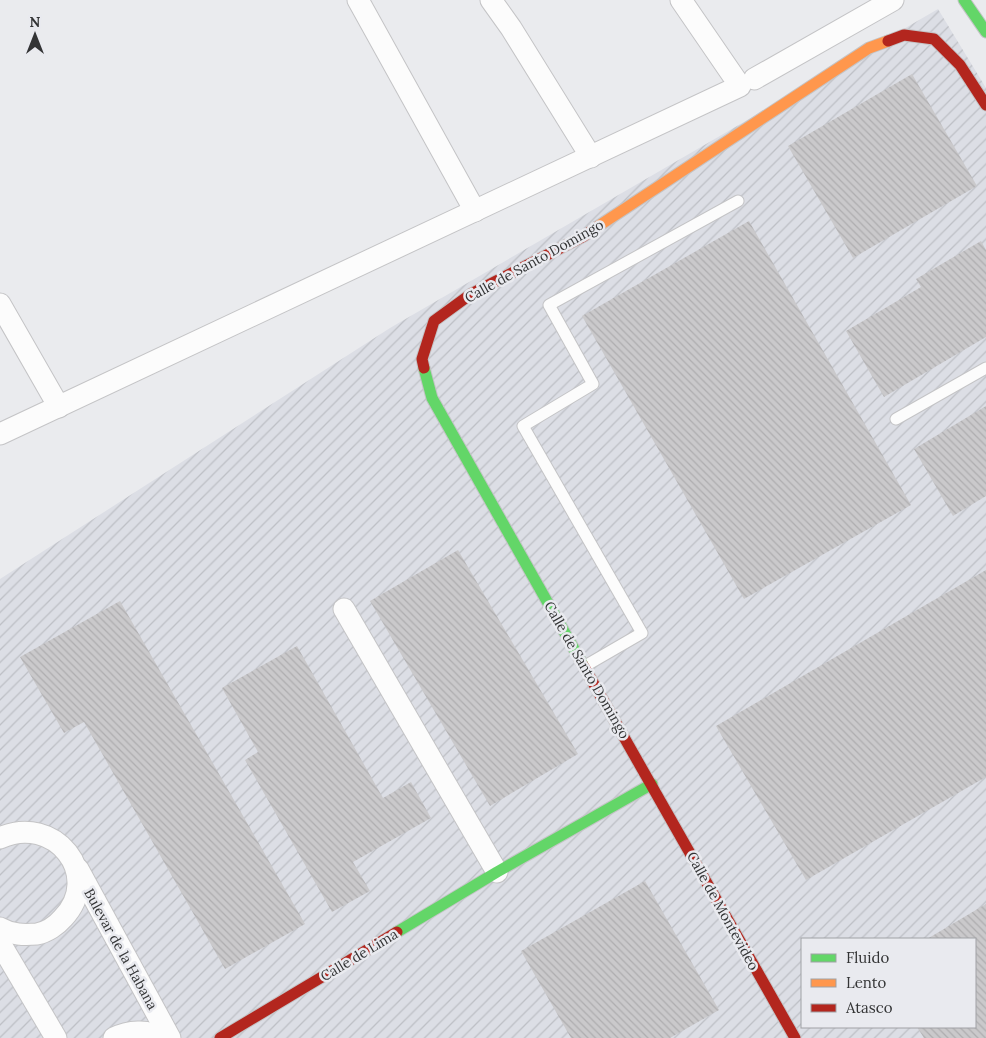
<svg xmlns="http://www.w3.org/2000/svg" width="986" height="1038" font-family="Lora,serif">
	<defs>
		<pattern id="industrial-furrows" width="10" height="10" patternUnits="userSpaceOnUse" patternTransform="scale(1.25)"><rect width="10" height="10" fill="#dcdee5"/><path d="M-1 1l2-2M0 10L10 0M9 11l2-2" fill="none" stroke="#bdbfc5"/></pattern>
		<pattern id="building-back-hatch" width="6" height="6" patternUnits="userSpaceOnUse" patternTransform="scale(1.25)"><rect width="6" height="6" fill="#cac9cb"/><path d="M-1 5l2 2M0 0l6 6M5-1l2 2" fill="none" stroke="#aeadaf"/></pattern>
	</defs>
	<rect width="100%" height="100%" fill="#eaebee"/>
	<path fill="url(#industrial-furrows)" fill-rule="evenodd" d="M938,9L986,88V1038H0V579L390,328ZM802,939H975V1027H802Z"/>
	<g fill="url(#building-back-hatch)">
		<path d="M912,74L977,186L853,258L788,146Z"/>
		<path d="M749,221L911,505L744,599L582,316Z"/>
		<path d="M981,241L986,250V337L884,397L846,331L921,287L916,279Z"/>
		<path d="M986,406V496L953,516L914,449Z"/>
		<path d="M458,550L578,754L490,806L370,601Z"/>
		<path d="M986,570V777L806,880L716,726Z"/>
		<path d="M120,601L305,924L225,969L84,722L64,733L20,657Z"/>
		<path d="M297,646L383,798L411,782L431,818L353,862L370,891L332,912L245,760L258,752L222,688Z"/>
		<path d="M645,881L719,1010L670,1038H571L521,951Z"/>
		<path d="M986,904V1038H924L917,1027H975V939H927Z"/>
	</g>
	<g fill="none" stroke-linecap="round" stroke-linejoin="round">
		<g stroke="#c4c4c6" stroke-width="13">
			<g id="lane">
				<path d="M896,419L986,368"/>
				<path d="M585,666L642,633L523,426L593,384L549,305L738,201"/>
			</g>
		</g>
		<g stroke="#c4c4c6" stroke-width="23">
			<g id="street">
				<path d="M358,0L475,211"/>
				<path d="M491,0L511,28L591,157"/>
				<path d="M754,79L893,0"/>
				<path d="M0,304L59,407"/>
				<path d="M0,434L740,86L681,0"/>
				<path d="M344,609L497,872"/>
				<path d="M0,838C54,813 104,875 63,918C57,925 47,932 37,934C24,935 12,935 0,928"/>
				<path d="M78,869L170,1038"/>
				<path d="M0,943L56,1038"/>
				<path d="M114,1038C128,1031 148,1029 163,1038"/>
			</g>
		</g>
		<g stroke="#c4c4c6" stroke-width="13">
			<g id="fast">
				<path d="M964,0L986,32"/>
				<path d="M424,368L432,398L583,665"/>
				<path d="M397,932L497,872L652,784"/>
			</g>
		</g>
		<g stroke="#c4c4c6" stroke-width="13">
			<path id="slow" d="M597,227L869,48L888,41"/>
		</g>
		<g stroke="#c4c4c6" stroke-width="13">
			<g id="jam">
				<path d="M888,41L904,35L934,39L960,65L986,105"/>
				<path d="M424,368L422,359L434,321L471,294L584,236L597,227"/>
				<path d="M583,665L795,1038"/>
				<path d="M220,1038L397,932"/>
			</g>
		</g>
		<use href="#lane" stroke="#fcfcfc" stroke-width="11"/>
		<use href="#street" stroke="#fcfcfc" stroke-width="21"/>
		<use href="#fast" stroke="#63d668" stroke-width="11"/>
		<use href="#slow" stroke="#ff974d" stroke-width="11"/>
		<use href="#jam" stroke="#b3261e" stroke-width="11"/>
	</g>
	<g text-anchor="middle" stroke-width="5" stroke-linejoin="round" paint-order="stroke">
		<g font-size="14" fill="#333435" stroke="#e9eaef">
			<text transform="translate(534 261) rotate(-29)" y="5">Calle de Santo Domingo</text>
			<text transform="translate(587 670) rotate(60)" y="5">Calle de Santo Domingo</text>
			<text transform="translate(723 911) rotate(61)" y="5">Calle de Montevideo</text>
			<text transform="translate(121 949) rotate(61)" y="5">Bulevar de la Habana</text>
			<text transform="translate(359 955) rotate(-31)" y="5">Calle de Lima</text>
		</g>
	</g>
	<rect x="801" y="938" width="175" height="90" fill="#e9eaef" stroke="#a0a1a5"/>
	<rect x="811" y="954" width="25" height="8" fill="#63d668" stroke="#a0a1a5"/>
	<text x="846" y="963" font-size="15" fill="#333435">Fluido</text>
	<rect x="811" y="979" width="25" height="8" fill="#ff974d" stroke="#a0a1a5"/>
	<text x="846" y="988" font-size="15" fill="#333435">Lento</text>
	<rect x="811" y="1004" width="25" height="8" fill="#b3261e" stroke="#a0a1a5"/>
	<text x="846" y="1013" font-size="15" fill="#333435">Atasco</text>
	<g transform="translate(35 35)" stroke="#e9eaef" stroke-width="4" paint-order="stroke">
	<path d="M0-4L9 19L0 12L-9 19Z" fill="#333435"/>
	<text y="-8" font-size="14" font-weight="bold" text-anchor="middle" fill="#333435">N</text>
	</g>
</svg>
